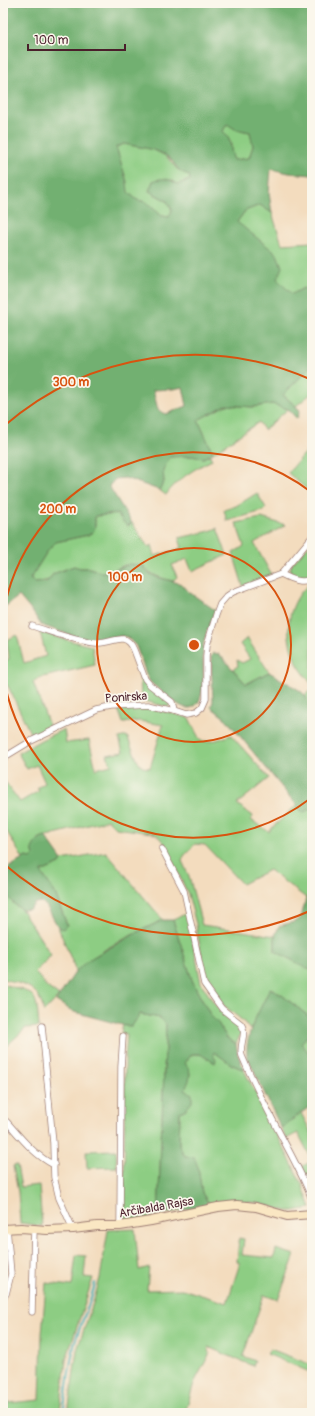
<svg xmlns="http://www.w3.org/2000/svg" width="315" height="1416" font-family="Pangolin,sans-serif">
	<rect width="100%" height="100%" fill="#fbf7ec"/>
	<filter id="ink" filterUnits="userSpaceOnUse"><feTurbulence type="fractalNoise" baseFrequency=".025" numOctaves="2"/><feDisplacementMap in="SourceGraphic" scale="8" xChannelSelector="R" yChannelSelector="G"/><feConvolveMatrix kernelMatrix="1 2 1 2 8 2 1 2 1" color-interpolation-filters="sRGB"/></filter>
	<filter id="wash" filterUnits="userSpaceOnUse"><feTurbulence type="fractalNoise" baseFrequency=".012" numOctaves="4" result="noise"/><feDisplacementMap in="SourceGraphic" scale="16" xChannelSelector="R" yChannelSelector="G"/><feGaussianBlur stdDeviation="0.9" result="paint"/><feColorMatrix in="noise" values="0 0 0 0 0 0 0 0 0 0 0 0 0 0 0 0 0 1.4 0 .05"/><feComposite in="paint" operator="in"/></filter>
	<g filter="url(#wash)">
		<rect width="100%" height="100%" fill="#f3dcbe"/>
		<g fill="#8dcd83" stroke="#6c7657">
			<path d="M227,123L235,129L250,132L253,146L249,158L234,160L231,154V143L223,131Z"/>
			<path d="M124,144L152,149L166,156L177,169L189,175L190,180L178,184L171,180L153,181L149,191L167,201L172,210L169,217L162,216L146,202L137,200L127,192V182L116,147Z"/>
			<path d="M260,205L272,213L282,244L312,242V296L303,288L292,295L277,279L237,222L245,211Z"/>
			<path d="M312,365V393L296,406L283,395Z"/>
			<path d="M272,404L288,409L264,430L259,422L213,453L198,420L226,405L253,407Z"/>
			<path d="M312,445V494L288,473Z"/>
			<path d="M210,455L212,460C196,468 177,479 166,495L159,490L164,482L163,470L170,457L191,456L203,458Z"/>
			<path d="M257,493L266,508L263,511L227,521L224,510L236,506Z"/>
			<path d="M117,514L127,526L132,523L148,547L152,545L155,556L182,548L179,538L210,531L217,528L227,555L192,571L187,559L172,565L177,577L173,581C161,578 152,576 143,566L125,565L109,572H99L91,568H80L74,566L53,574L49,580L35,583L30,579L48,550L56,542L88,535L95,527V516Z"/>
			<path d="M261,518L286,525L254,543L271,574L243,586L233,553L244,546L236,523Z"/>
			<path d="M312,542V576C304,579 297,579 290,573L291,565Z"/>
			<path d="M312,582V685C306,676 299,668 295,659C283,633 288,599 312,582Z"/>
			<path d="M40,632L63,639L92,646L95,665L39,678L33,682L50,728L32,737L8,686L5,684H3V661L9,659L7,640L17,635L24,663L46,656Z"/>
			<path d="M247,638L269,672L246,684L233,669L238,666L237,660L242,663L250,659L240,644Z"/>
			<path d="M140,675L145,683L171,704L168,707L141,700Z"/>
			<path d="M312,689V712L305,695Z"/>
			<path d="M142,708L167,712L189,718L200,740C210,744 221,738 231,735L269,778L237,804L253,816L251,820L269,832L272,828L297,805L303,812L312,808V896L306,898L269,870L242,884L205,845L195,844L184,856L182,861L189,876L202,925L275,936V951L312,971V1019L283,996L271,988L250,1030L243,1021L222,1004L206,982L196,924L188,894L164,843L157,835L152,833L116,828L108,820L39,838L34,856L31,858L26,857L23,859L3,825V779L20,802L39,791L37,788L45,783L37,765L27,769L18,753L41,740L64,729L66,743L89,740L96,769L111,765L107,755L123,752L119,738L127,736L138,762L142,767L150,768L163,725L139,721L123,723L118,709Z"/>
			<path d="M106,852L163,920C133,934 100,949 76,971L58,927L63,928L67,925L55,893L41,872L60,864L62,860Z"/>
			<path d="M3,891L15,905L22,910L51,955L35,972L47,987L59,996L44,1012C38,985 27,986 3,979Z"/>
			<path d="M187,913L201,983L214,1003L225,1015L240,1026L241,1033L236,1044L227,1038L218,1023L211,1016L197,991L192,980L173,920Z"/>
			<path d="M3,984C37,995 36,990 39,1027L26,1028L3,1049Z"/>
			<path d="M140,1014L160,1018L166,1024L158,1215L126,1222L124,1220L125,1059L127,1034L121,1033L123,1025L126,1026L136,1019Z"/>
			<path d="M312,1031V1057L301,1043Z"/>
			<path d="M214,1051L231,1064L244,1070L302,1184L311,1208L293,1211H286L260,1203L235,1201L210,1205L202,1193L198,1167L185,1156L179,1146L180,1112L186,1109C186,1103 184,1095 185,1089C188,1076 194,1076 185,1063L192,1054L213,1055Z"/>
			<path d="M301,1113L312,1134V1160L298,1133L286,1139L281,1128Z"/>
			<path d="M116,1150L117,1167L87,1168L86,1151Z"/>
			<path d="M312,1161V1177L306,1180L301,1167Z"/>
			<path d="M17,1165L21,1187L39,1185L42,1226L20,1223L18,1192L13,1166Z"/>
			<path d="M135,1229L139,1270L149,1267L147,1290L182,1289L227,1303L240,1263L237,1262L239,1238L244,1239L242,1255L274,1258L276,1249L295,1255L278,1300L264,1295L243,1356L255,1361L253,1366L208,1347L210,1353L194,1383L185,1413H68L77,1350L94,1300L100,1278L108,1230Z"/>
			<path d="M76,1255L86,1256L84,1277L93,1278L66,1360L60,1413H3V1374L8,1403L40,1400L42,1334L46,1283L72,1286Z"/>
			<path d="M270,1349L312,1365V1373L267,1354Z"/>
		</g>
		<g fill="#72b071" stroke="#5e684e" fill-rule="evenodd">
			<path d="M3,3H312V175L289,173L271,169L269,193L272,213L260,205L245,211L237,222L277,254L282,267L277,279L292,294L304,288L312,296V365L283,395L300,410L297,419L288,409L272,404L253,407L226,405L198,420L213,453L203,458L191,456L170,457L163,470L164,482L159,490L125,478L115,479L109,486L132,523L127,526L117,514L95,516V527L93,532L88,535L56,542L48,550L30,579L35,583L45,582L49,580L53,574L74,566L80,568H91L99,572H109L130,564L143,566L149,573L157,577L182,584L189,592L215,610C211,621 204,637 203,648C202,662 209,707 189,708C179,709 159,689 151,683L148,679L136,646L127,637L123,636L99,640L76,637L41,625L34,614L19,596L3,608ZM227,124L235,129L250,132L253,146L249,158L234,160C229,148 233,141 223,131ZM124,144C138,147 153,148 165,155C177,162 173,170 189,175L190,180L178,184C169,179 163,177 153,181L149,191L167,201L172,210L169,217L162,216L146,202L137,200L128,192L127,182L116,147ZM183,387L187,406L166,414L158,410L153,390L173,389Z"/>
			<path d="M213,653L219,654L246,684L269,672L299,690L305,695L312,712V808L303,813L226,719L211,707L213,701L211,656Z"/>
			<path d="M45,836L62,860L60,864L41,872L55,893L67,925L63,929L58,927L47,907L42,902L35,903L30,909L22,910L15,905L3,891V871L26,857L31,858L34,855L32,849C35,842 38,839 45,836Z"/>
			<path d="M311,896H312V971L275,951V936L279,926L294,922L301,918L306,898Z"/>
			<path d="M163,920H173L192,980L197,991L211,1016L218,1023L227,1038L236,1044L238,1055L244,1070L231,1064L214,1052L213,1055L216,1060L215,1063L200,1054H192L185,1063C193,1074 190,1078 185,1090L192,1094V1102L186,1109L180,1112L179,1146L185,1156L194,1157L198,1167L202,1193L210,1205L158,1215L166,1024L160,1018L140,1014L132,1026H126L74,1012L56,1001L76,971L88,960L138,932Z"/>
			<path d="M270,988L283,996L312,1019V1031L301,1043L312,1057V1105L281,1128L247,1056C245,1032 261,1009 270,988Z"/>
		</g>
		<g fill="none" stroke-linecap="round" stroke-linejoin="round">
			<path stroke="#40b0ba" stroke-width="2" d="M63,1413C67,1389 69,1365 75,1342C81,1322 91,1303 95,1283"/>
		</g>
	</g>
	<g filter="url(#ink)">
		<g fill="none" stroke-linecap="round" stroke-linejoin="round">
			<g stroke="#9e7e74" stroke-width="7">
				<g id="street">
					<path d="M281,574C291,579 301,584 312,579"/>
					<path d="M32,626C52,632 74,641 96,643C105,644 117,638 123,639C129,640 132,645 134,650L145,679L150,685L172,702L174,711"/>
					<path d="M3,758L31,741L96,710L111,707L148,705L174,711L186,715L196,713L202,708L206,699V656L207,645L216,615L220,604L227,596L233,592L281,574L312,537"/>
					<path d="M162,849L184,891L204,984L222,1009L241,1024C248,1034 238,1046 242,1056C255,1087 271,1117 287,1147C296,1164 305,1181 312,1199"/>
					<path d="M42,1026L53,1143L54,1177L59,1198L73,1229"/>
					<path d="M7,1122C21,1138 34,1155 54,1165"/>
					<path d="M120,1226L121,1067L123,1036"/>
					<path d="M6,1294L11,1274L7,1228"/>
					<path d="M32,1312L34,1229"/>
				</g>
			</g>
			<g stroke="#9e7e74" stroke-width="10">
				<path id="secondary" d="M3,1229L21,1228L47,1230L73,1229L97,1226H120L151,1221L218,1207L237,1205L256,1207L287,1216L312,1214"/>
			</g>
			<use href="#street" stroke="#fff" stroke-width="5.5"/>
			<use href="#secondary" stroke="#fae7c3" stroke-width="8"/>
		</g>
	</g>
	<g fill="none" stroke="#d8530f" stroke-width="2">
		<circle cx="194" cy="645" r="97"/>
		<path d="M311 798A193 193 0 0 1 3 674M3 616A193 193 0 0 1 311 492"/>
		<path d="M312 910A290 290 0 0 1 4 864M4 426A290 290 0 0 1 312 380"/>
	</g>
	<g text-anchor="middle" stroke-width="3.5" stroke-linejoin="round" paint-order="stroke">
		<g font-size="12" fill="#4a1f2b" stroke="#fbf7ec">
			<text transform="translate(126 697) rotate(-4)" y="4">Ponirska</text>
			<text transform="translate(156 1207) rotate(-10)" y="4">Arčibalda Rajsa</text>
		</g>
	</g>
	<circle cx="194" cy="645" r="6" fill="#d8530f" stroke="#fbf7ec" stroke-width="2"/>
	<g font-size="12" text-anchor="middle" font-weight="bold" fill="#d8530f" stroke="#fbf7ec" stroke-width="3.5" stroke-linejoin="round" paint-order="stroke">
		<text x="71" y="386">300 m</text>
		<text x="58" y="513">200 m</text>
		<text x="125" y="581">100 m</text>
	</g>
	<rect width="315" height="1416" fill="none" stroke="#fbf7ec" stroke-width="16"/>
	<path d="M28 44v6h97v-6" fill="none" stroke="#4a1f2b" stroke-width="2"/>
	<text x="34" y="44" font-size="12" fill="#4a1f2b" stroke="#fbf7ec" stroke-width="3" paint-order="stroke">100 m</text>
</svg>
